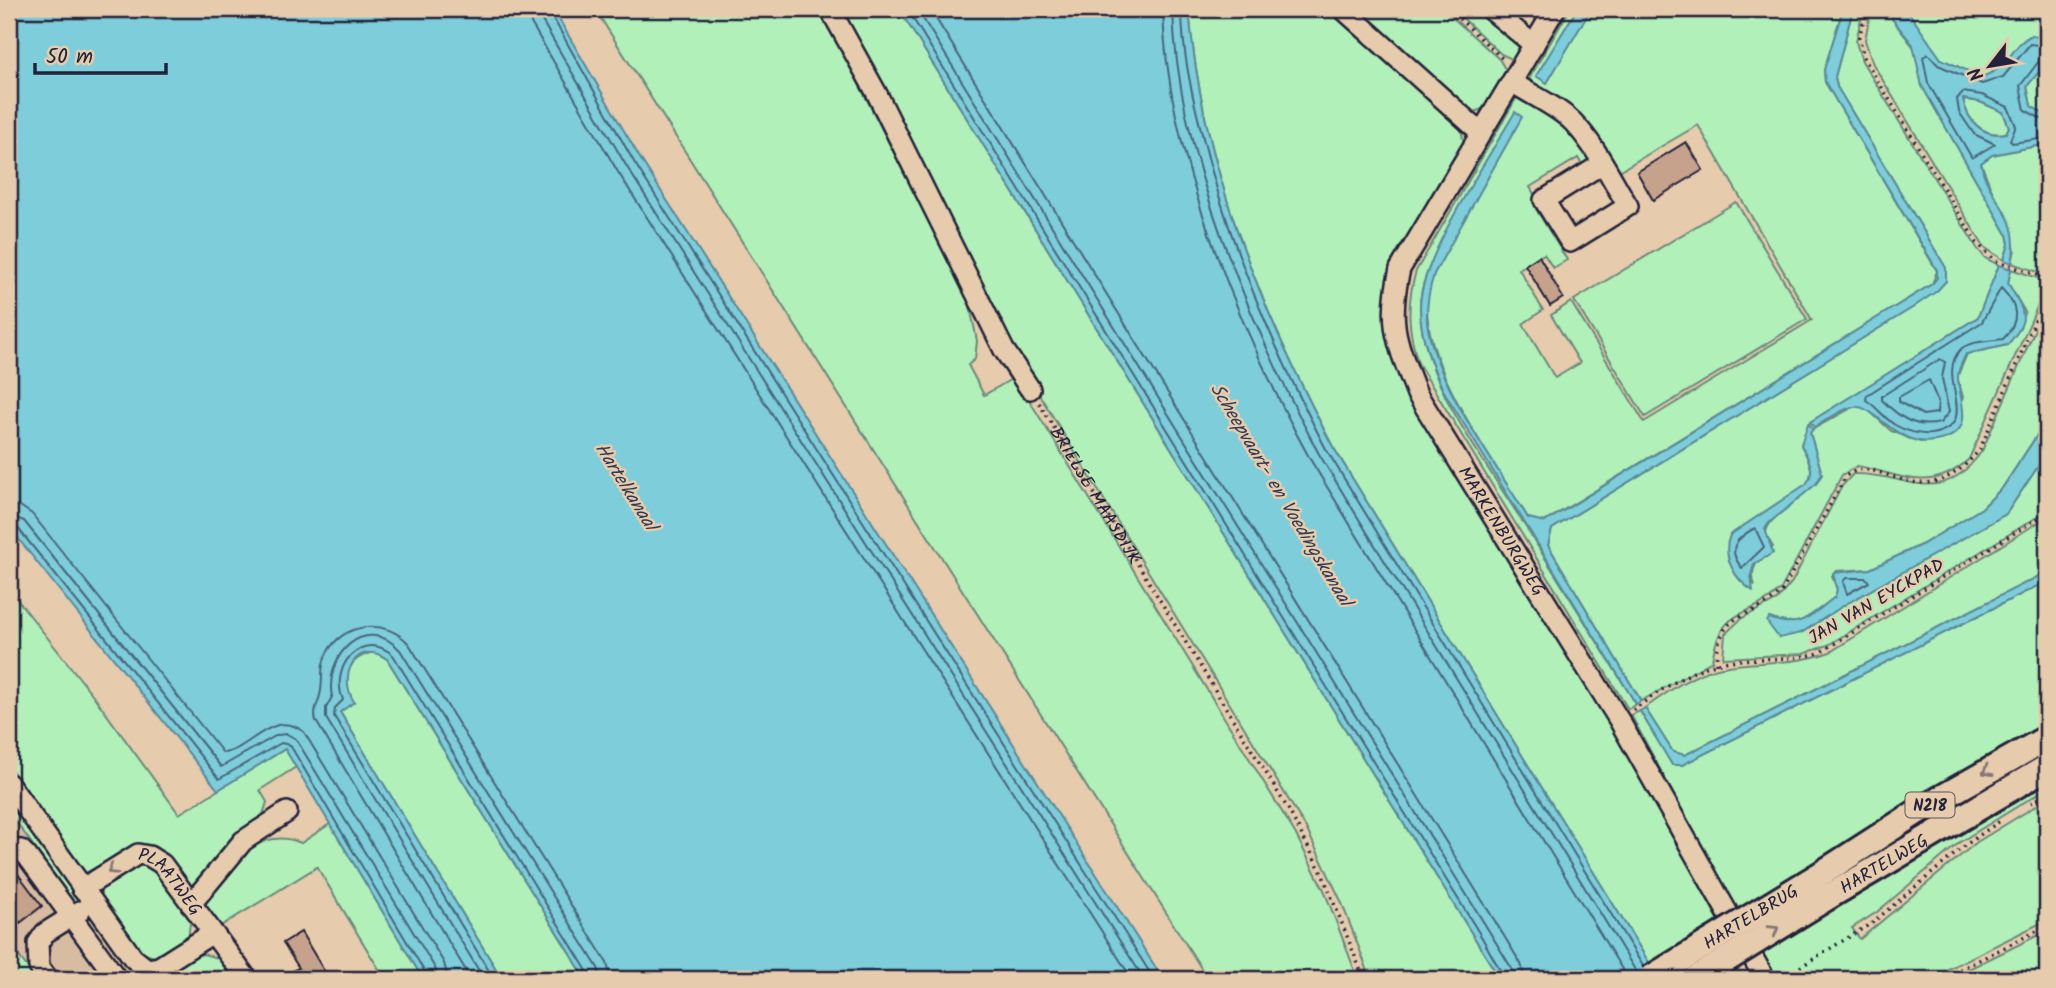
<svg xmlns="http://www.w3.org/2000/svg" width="2056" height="988" font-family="Kalam,sans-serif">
	<rect width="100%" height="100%" fill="#e6cbad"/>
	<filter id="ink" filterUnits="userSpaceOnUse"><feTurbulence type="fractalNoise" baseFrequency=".0143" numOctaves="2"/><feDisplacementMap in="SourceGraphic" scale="14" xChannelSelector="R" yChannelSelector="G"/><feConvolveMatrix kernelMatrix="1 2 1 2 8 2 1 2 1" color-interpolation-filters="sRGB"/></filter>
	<g filter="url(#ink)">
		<path fill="#d8bca1" d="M9,812L80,911L132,979H36L9,943Z"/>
		<g fill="#b1f0b8" stroke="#6a897a" stroke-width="2">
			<path d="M595,9H821L969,301L977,341L975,359L968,365L984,395L1015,377L1295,833L1324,890L1358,979H1208Z"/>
			<path d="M839,9H899L1500,979H1371L1341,901L1306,828L1026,373Z"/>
			<path d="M1189,9H1335L1460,123L1464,145L1414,236L1389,336L1624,743L1720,923L1651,966L1332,445C1261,309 1201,164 1189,9Z"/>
			<path d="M1351,9H1443L1499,59L1507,72C1498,88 1491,112 1470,112Z"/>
			<path d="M1453,9H1476L1517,43L1519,49L1514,60L1501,54Z"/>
			<path d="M1570,9H1577L1537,76L1547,82L1591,9H1843L1824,70L1825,82L1937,271L1932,284L1544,522L1528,518C1495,463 1418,361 1428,296C1431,272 1445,249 1451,225C1438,250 1419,279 1420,309C1422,381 1483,458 1520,518C1559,580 1597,642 1636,704L1628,709L1418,363C1408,331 1406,304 1416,271L1517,97L1565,126L1588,158L1585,170L1578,158L1530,187L1541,206L1536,209L1567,260L1553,268L1544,254L1519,269L1543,310L1523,324L1555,378L1580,363L1551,315L1571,302L1644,422L1812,320L1698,125L1614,174L1532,89L1529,79Z"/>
			<path d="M1853,9H1863L1856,42L1862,61L1977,248L1985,258L1999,265L1978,317L1808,424L1801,445C1808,459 1816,470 1807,484L1730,535L1755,586C1748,567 1759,559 1773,547L1766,535C1764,516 1812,493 1822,474L1810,433L1813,429L1853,407H1865L1891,431L1920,442L1946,438L1963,397L1957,377L1967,354L2007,345L2025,312L2008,283L2011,269L2047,281V285L1969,459C1930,495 1901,474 1857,466L1842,475L1781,589C1748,621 1721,604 1712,661L1641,701L1548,545L1552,529L1912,308L1946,281V268L1837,87L1835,77Z"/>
			<path d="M1871,9H1898L1893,12L1898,27L1915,49L1922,86L2007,234L2009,244L2004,260L1984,247L1873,64L1865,40Z"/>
			<path d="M1904,9H2043L2047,12V41L2032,35C2010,46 2013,67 1981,77L1941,59Z"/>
			<path d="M2045,64L2047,66V116L2031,106L2027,86Z"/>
			<path d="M1963,99L1980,102L2003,112L2009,127L2006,133C1982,137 1967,121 1963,99Z"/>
			<path d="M2047,144V275L2012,263L2015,249L1981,163L1992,155Z"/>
			<path d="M1736,202L1807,319L1645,417L1574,300Z"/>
			<path d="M2047,302V420L2003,487L1982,508L1923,544L1870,569L1836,571L1832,576L1837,590L1835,597C1809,616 1802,630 1769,618L1801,633L1846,604L2006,514L2047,453V511L1828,645L1803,654L1723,658L1725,634L1742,618L1777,600L1792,582L1842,486L1853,474C1909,473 1939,510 1982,451Z"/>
			<path d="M2047,517V572L1685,755L1673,752L1645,708C1667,692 1695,672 1722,667C1761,660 1791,666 1830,652Z"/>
			<path d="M2047,581V726L1737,913L1631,715L1640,711L1672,764L1682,765Z"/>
			<path d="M9,589L92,694L179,814L285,749L296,767L260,790L267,802L262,818L221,851L191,889L169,858L153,845L136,846L84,874L9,766Z"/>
			<path d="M375,652L387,659L586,979H502L340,712L354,702C340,679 347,657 375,652Z"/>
			<path d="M2047,782V788L1960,842L1877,912L1852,928L1860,939L1977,842L2047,799V920L1928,979H1778L1760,953L1774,942Z"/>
			<path d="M9,796L79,896L77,906L9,812Z"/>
			<path d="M330,824L423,979H385L317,867L216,929L201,907C226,874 253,823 301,843Z"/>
			<path d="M139,864C163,868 177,897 191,916L188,939L160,958L139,953L99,900L102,885Z"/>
			<path d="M2047,931V979H1948Z"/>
			<path d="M9,943L36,979H9Z"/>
			<path d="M203,954L221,959L237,979H163L195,956Z"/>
		</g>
		<g fill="#7ecdda" stroke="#59899a" stroke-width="2" fill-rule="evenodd">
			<path d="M9,9H553L640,158L1163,979H586L387,659C357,638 337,675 354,702L340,712L502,979H423L285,749L218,790L9,527Z"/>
			<path d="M899,9H1189C1201,164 1261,309 1332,445L1659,979H1500Z"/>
			<path d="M1577,9H1591L1547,83L1536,76Z"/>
			<path d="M1843,9H1853L1835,77L1837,87L1946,268V281L1937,291L1912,308L1552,529L1548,545L1641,701L1636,704L1443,390C1432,365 1420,337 1420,308C1419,259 1489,158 1515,112L1522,117L1434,274C1429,290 1426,305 1427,322C1435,384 1496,464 1528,518L1545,522L1932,284L1937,278V270L1825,82L1824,70Z"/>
			<path d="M1898,9L1907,10L1941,59L1981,77C2013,67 2009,46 2032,35L2047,41V66L2045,65L2027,86L2031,106L2047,116V144L1992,155L1981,163C1987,202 2023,212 2012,263L2004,260L2009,244L2007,234L1922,86L1913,45L1892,19L1893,12ZM1963,99L1980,102L2003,112L2009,127L2006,133C1983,138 1967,121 1963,99Z"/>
			<path d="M1999,265L2011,269L2008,283C2024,311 2032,318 2007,345L1966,354C1963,361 1957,370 1958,379C1960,401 1975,429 1944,439C1896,454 1876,402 1853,407C1841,409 1826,421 1815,427L1810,422L1978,317Z"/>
			<path d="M2047,420V453L2006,514L1846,604L1801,633L1779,638L1767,622L1769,618C1802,630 1809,616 1835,597L1837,590L1833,573L1870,569L1923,544L1982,508L2003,487Z"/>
			<path d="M1808,424L1813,429L1810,433L1822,474L1816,484L1769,523L1765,529L1773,553L1754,564L1751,575L1753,591C1735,580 1721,556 1730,535L1806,484C1817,470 1808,459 1801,445Z"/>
			<path d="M2047,572V581L1682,765H1672L1640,711L1645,708L1673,752L1685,755Z"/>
		</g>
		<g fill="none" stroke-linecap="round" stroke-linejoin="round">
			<g stroke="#47667b" stroke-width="2">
				<path d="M528,9L531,23L618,172L1132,979"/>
				<path d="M539,9L541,19L627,167L1144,979"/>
				<path d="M548,9L634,162L1154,979"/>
				<path d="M907,9L1481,936L1505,979"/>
				<path d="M917,9L1489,931L1512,969L1514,979"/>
				<path d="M930,9L1498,926L1521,964L1525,979"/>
				<path d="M1163,9C1166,155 1241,332 1310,459L1628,979"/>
				<path d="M1173,9C1176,153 1252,327 1319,454L1637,973"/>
				<path d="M1182,9C1182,50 1191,91 1201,130C1228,243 1273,347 1326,449L1643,966"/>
				<path d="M2047,46L2030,44L2003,77L1982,84L1938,65L1928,54L1923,57L1928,83L1972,158L1995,144L1974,134L1959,112L1957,99L1963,92L1982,95L2008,107L2016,126L2010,140L2012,143L2047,138"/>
				<path d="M2047,58L2039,61L2020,86L2025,110L2047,122"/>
				<path d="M2001,288C2018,305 2021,321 2003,339C1992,341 1969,341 1961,349C1933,377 1985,425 1931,434C1920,435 1905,431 1895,425C1884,418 1877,407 1866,400L1867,395L1982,322Z"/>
				<path d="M1940,359L1945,362L1942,378L1949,412L1940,423C1915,429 1900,418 1882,400V396Z"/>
				<path d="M1929,380L1938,402L1937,413L1923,415L1899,402V397Z"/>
				<path d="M9,504L20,506L32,514L223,753C251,750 273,707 304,732L444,963L448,979"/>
				<path d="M9,515L24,521L221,767L277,735L287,734L296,739L435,968L438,979"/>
				<path d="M9,524L17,527L219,779L281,743L290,745L429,979"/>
				<path d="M1755,528L1764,547L1742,568C1726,549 1736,538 1755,528Z"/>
				<path d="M1846,578H1866L1869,582L1847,594L1843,582Z"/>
				<path d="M471,979L316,721C313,709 318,705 320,695C324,681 319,668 327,653C343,622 387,618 409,644L607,963L611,979"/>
				<path d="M484,979L326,718V708L332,697C324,655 365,613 400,650L598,968L601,979"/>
				<path d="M494,979L334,716L335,708L343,700C329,667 362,628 393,655L592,979"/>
			</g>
		</g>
		<g fill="#c6a28c" stroke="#22223b" stroke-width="2">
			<path d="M1686,142L1703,170L1653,200L1637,172Z"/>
			<path d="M1539,256L1563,298L1550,306L1525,265Z"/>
			<path d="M9,862L42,906L20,923L9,907Z"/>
			<path d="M301,932L323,969L330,979H300L294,970L299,968L283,943Z"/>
		</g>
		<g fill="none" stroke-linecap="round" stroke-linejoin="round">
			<g stroke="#22223b" stroke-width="24">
				<g id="minor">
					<path d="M830,9L876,92L1004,350L1030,389"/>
					<path d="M1343,9L1481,133"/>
					<path d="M1490,9L1534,45"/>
					<path id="s2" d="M1555,9L1400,269C1387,324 1397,343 1417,394L1619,720L1765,979"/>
					<path d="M1512,82C1531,95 1557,106 1573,122C1596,146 1611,178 1628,206L1570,242L1544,200L1602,164"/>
					<path d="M9,784L133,958L147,969L159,967L211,934"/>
					<path d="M9,849L21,850L27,856L117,979"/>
					<path id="s3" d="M82,889L138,854L149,856L162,864L247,979"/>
					<path d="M191,904L243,841L287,812"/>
					<path d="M48,979L39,967L38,943L45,933L80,911"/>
				</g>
			</g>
			<g stroke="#22223b" stroke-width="30">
				<g id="major">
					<path d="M1816,877L1920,810L2047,738"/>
					<path id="s4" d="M1828,897L2047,767"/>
				</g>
			</g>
			<g stroke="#22223b" stroke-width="3.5" stroke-dasharray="2 5" stroke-linecap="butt">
				<path d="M1449,9L1504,60"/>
				<path d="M1867,9L1859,37L1864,58L1977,243L1996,261L2047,278"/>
				<path id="s1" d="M1039,403L1288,809L1322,873L1364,979"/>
				<path d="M1716,664C1719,605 1750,624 1782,591L1846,476C1881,449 1920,523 1980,449L2047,293"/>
				<path d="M1633,710C1657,693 1686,672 1715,664C1748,655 1785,663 1819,653L2047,513"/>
				<path d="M2031,803L2047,794"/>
				<path d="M1782,978L1872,923L1967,844L2003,819"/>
				<path d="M1941,979L2047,926"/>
			</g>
			<use href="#minor" stroke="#e6cbad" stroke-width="19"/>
			<use href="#major" stroke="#e6cbad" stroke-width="24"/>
			<g stroke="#22223b" stroke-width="30" stroke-linecap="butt">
				<g id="major-bridge">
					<path id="s5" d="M1649,979L1816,877"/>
					<path d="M1695,979L1828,897"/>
				</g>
			</g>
			<use href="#major-bridge" stroke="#e6cbad" stroke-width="24"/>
		</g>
		<defs><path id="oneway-chevron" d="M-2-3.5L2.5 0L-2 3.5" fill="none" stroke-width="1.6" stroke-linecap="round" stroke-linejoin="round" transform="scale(1.75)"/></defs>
		<g stroke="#847674">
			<use href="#oneway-chevron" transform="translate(1987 771) rotate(151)"/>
			<use href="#oneway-chevron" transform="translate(112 870) rotate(148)"/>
			<use href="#oneway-chevron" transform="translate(1774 930) rotate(-32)"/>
		</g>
	</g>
	<g text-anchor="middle" stroke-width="5" stroke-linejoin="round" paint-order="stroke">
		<rect fill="#e6cbad" stroke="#5d555d" stroke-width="2" x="1905.5" y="792.5" width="49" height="25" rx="5"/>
		<g font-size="16" font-weight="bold" fill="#22223b">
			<text x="1930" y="811">N218</text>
		</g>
		<g font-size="18" fill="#22223b" stroke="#e6cbad">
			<text dy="6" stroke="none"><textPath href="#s1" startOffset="108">BRIELSE MAASDIJK</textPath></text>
			<text dy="6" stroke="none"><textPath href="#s2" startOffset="593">MARKENBURGWEG</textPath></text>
			<text transform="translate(1876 601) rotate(-30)" y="6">JAN VAN EYCKPAD</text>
			<text dy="6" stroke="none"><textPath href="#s4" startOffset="65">HARTELWEG</textPath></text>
			<text dy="6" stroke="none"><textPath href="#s3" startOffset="110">PLAATWEG</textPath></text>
			<text dy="6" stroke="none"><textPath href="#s5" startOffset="119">HARTELBRUG</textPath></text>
		</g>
		<g font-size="19" font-style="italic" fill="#303c53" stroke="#e6cbad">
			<text transform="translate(627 486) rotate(58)" y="7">Hartelkanaal</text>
			<text transform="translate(1282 494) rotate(59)" y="7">Scheepvaart- en Voedingskanaal</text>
		</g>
	</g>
	<rect width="2056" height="988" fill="none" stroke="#e6cbad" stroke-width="35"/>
	<rect x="18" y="18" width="2021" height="953" fill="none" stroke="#22223b" stroke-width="2.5" filter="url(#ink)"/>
	<g transform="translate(1990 66) rotate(239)" stroke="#e6cbad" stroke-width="5" paint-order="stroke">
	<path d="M0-5L12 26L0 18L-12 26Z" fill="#22223b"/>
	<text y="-10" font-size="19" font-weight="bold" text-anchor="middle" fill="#22223b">N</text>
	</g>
	<path d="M35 63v10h131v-10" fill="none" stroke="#22223b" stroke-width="3.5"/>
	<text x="46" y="63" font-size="21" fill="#22223b" stroke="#e6cbad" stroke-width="5" paint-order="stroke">50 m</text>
</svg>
